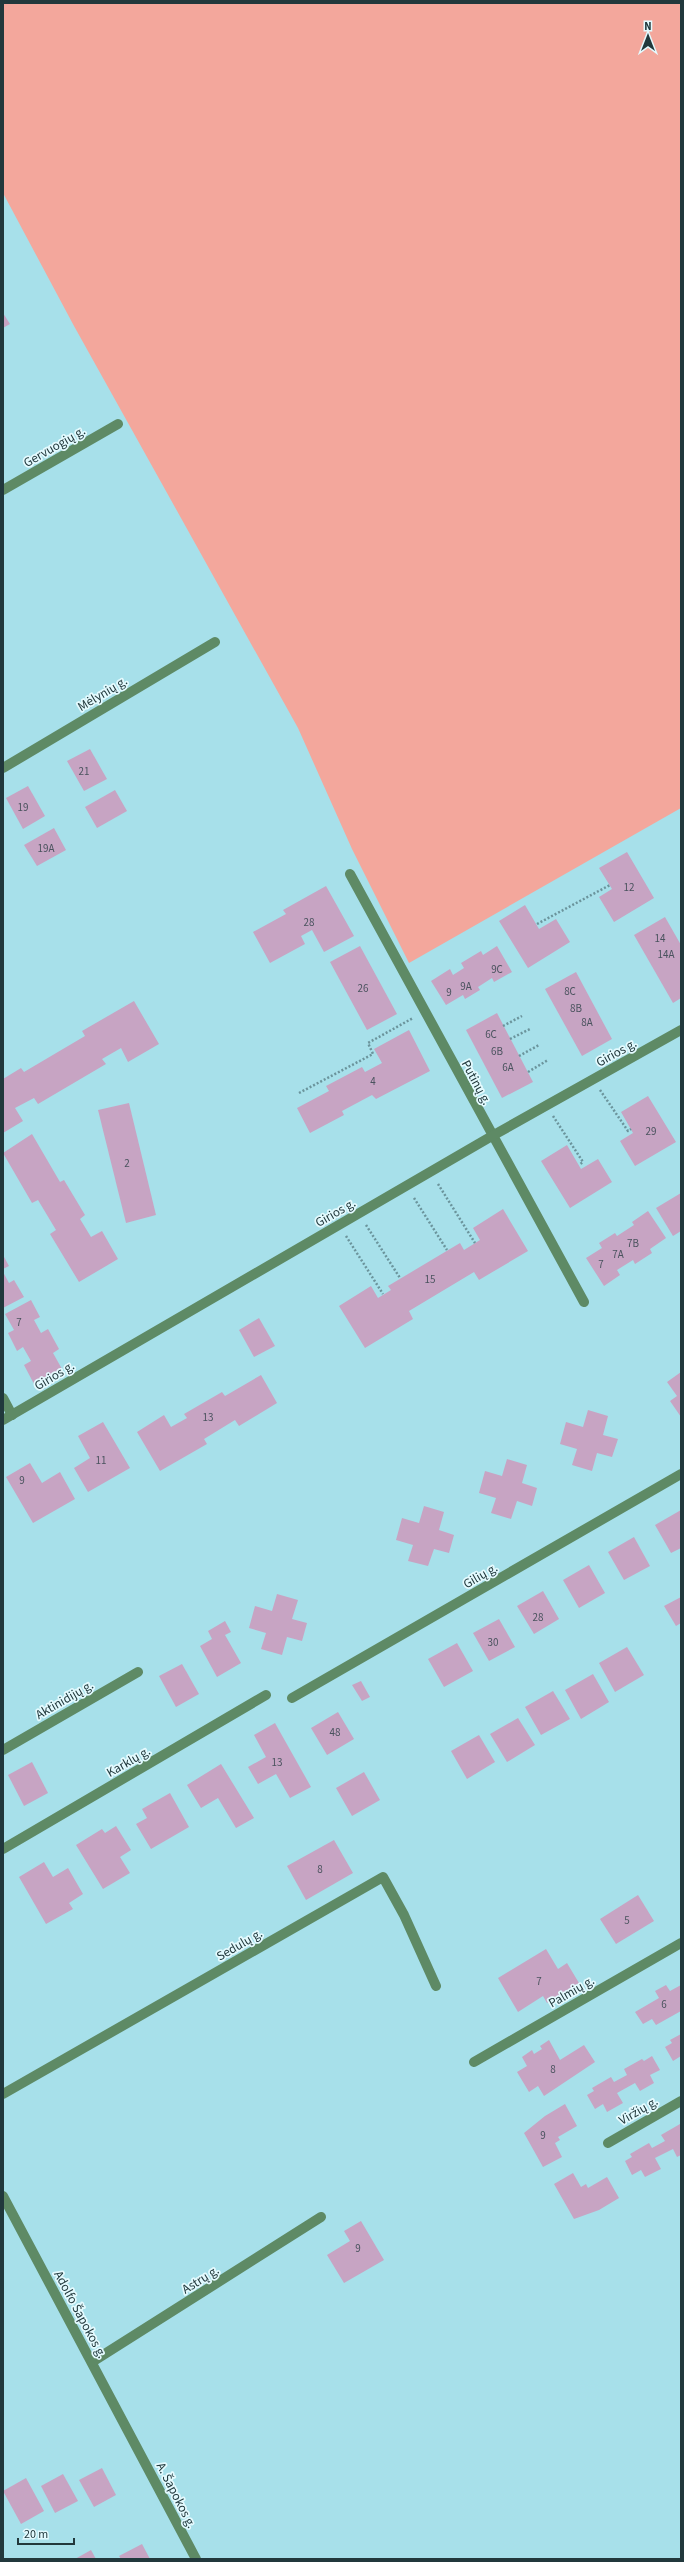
<svg xmlns="http://www.w3.org/2000/svg" width="684" height="2562" font-family="'Source Sans 3',sans-serif">
	<rect width="100%" height="100%" fill="#a7e0ea"/>
	<path fill="#f3a79c" d="M3,3H681V808L409,963L352,849L298,728L74,326L3,193Z"/>
	<g fill="#c7a4c3">
		<path d="M3,313L10,324L3,328Z"/>
		<path d="M90,749L107,779L84,791L67,761Z"/>
		<path d="M28,786L45,816L23,829L6,798Z"/>
		<path d="M115,790L127,811L97,828L85,807Z"/>
		<path d="M54,828L66,850L37,866L24,845Z"/>
		<path d="M627,852L654,898L614,922L599,897L612,889L599,868Z"/>
		<path d="M326,886L354,936L324,952L312,930L301,936L305,944L270,963L253,932L286,914L283,910Z"/>
		<path d="M525,905L539,929L556,919L570,942L528,968L499,921Z"/>
		<path d="M665,917L681,945V998L673,1003L634,935Z"/>
		<path d="M360,946L397,1014L367,1030L330,962Z"/>
		<path d="M497,946L512,972L494,982L492,978L478,987L480,990L465,999L463,995L446,1005L431,981L450,969L453,975L464,968L461,963L481,951L483,955Z"/>
		<path d="M576,972L612,1039L582,1056L545,989Z"/>
		<path d="M134,1001L159,1044L128,1062L121,1048L102,1059L106,1064L38,1104L34,1098L15,1108L23,1121L3,1133V1079L21,1068L24,1072L85,1036L82,1031Z"/>
		<path d="M497,1013L533,1082L502,1098L466,1030Z"/>
		<path d="M409,1030L430,1071L376,1099L372,1095L342,1111L344,1115L310,1133L297,1108L329,1091L326,1086L362,1067L365,1072L382,1063L374,1049Z"/>
		<path d="M648,1096L676,1142L635,1166L620,1141L633,1133L621,1112Z"/>
		<path d="M129,1103L156,1215L126,1223L98,1110Z"/>
		<path d="M32,1134L60,1182L64,1180L85,1215L80,1219L91,1237L102,1231L118,1259L79,1282L50,1234L56,1230L38,1200L32,1203L3,1153Z"/>
		<path d="M567,1145L581,1169L598,1159L612,1182L570,1208L541,1161Z"/>
		<path d="M681,1193V1231L673,1236L656,1208Z"/>
		<path d="M503,1209L528,1251L479,1280L474,1272L409,1311L413,1319L365,1348L339,1306L371,1286L378,1298L391,1290L388,1286L460,1243L464,1250L480,1240L473,1228Z"/>
		<path d="M648,1211L666,1238L650,1249L652,1253L635,1264L633,1260L617,1270L620,1275L604,1286L586,1258L602,1248L599,1243L615,1233L617,1236L634,1225L632,1222Z"/>
		<path d="M3,1255L9,1266L3,1269Z"/>
		<path d="M3,1272L9,1283L14,1280L24,1297L3,1308Z"/>
		<path d="M31,1300L40,1317L34,1320L41,1333L48,1329L59,1349L53,1353L62,1369L34,1384L24,1365L31,1361L23,1347L17,1351L8,1333L14,1330L5,1314Z"/>
		<path d="M259,1318L275,1346L254,1357L239,1330Z"/>
		<path d="M681,1372V1417L670,1401L677,1396L667,1382Z"/>
		<path d="M261,1375L277,1403L239,1426L235,1420L204,1439L207,1444L160,1471L137,1432L164,1415L171,1427L187,1418L184,1414L222,1392L225,1396Z"/>
		<path d="M588,1410L608,1416L603,1435L618,1439L612,1457L597,1453L592,1471L572,1465L577,1449L560,1444L566,1422L583,1427Z"/>
		<path d="M103,1422L130,1468L88,1492L74,1468L90,1458L78,1436Z"/>
		<path d="M507,1459L527,1465L522,1483L537,1488L532,1506L517,1501L511,1519L491,1513L496,1498L479,1493L485,1471L502,1476Z"/>
		<path d="M30,1463L42,1483L60,1472L75,1499L33,1523L6,1477Z"/>
		<path d="M424,1506L444,1512L439,1530L454,1535L449,1553L434,1549L428,1566L408,1561L413,1545L396,1540L402,1518L419,1523Z"/>
		<path d="M681,1510V1548L671,1553L655,1525Z"/>
		<path d="M634,1537L650,1566L624,1580L608,1552Z"/>
		<path d="M589,1565L605,1593L579,1608L563,1580Z"/>
		<path d="M543,1591L559,1619L534,1634L517,1606Z"/>
		<path d="M277,1594L298,1600L292,1619L307,1623L302,1641L287,1637L282,1655L261,1649L266,1633L249,1628L255,1606L272,1611Z"/>
		<path d="M681,1597V1623L676,1626L664,1606Z"/>
		<path d="M499,1619L515,1647L489,1661L473,1633Z"/>
		<path d="M225,1621L231,1632L225,1635L241,1663L217,1677L200,1646L212,1639L208,1631Z"/>
		<path d="M457,1643L473,1671L444,1687L428,1659Z"/>
		<path d="M627,1647L644,1675L615,1692L599,1663Z"/>
		<path d="M182,1664L199,1694L176,1707L159,1676Z"/>
		<path d="M593,1674L609,1702L581,1719L565,1690Z"/>
		<path d="M361,1681L370,1697L362,1701L352,1685Z"/>
		<path d="M553,1691L570,1719L541,1735L525,1707Z"/>
		<path d="M338,1712L354,1739L327,1755L311,1728Z"/>
		<path d="M518,1718L535,1745L507,1762L490,1734Z"/>
		<path d="M275,1723L311,1787L290,1798L276,1774L258,1784L248,1767L266,1757L254,1735Z"/>
		<path d="M479,1735L495,1762L467,1779L451,1751Z"/>
		<path d="M32,1762L48,1793L24,1806L8,1775Z"/>
		<path d="M221,1764L254,1818L236,1828L218,1798L201,1808L187,1785Z"/>
		<path d="M364,1772L380,1800L352,1816L336,1788Z"/>
		<path d="M170,1793L189,1827L151,1849L136,1824L147,1818L142,1809Z"/>
		<path d="M116,1826L131,1850L120,1857L130,1873L103,1889L76,1845L102,1829L105,1833Z"/>
		<path d="M334,1840L353,1873L306,1900L287,1866Z"/>
		<path d="M44,1862L53,1877L68,1868L83,1894L69,1903L73,1909L46,1924L19,1877Z"/>
		<path d="M638,1895L654,1921L616,1944L600,1919Z"/>
		<path d="M546,1949L558,1969L567,1963L579,1983L547,2003L543,1996L518,2012L498,1978Z"/>
		<path d="M666,1985L670,1991L681,1985V2011L656,2025L652,2019L643,2024L635,2012L659,1998L655,1991Z"/>
		<path d="M681,2034V2056L673,2061L665,2047L672,2043L670,2040Z"/>
		<path d="M549,2040L560,2060L584,2045L595,2062L544,2096L538,2086L529,2092L517,2072L527,2066L522,2057L532,2050L534,2054L542,2049L540,2046Z"/>
		<path d="M652,2056L660,2070L650,2075L654,2083L640,2091L635,2083L617,2093L623,2103L607,2112L603,2104L595,2109L587,2095L594,2091L592,2088L611,2077L614,2082L627,2075L624,2069L642,2059L644,2061Z"/>
		<path d="M565,2104L577,2126L558,2137L560,2140L555,2143L562,2157L543,2167L524,2133L545,2116Z"/>
		<path d="M680,2124L681,2155L677,2157L673,2149L655,2158L661,2169L645,2177L641,2170L632,2175L625,2161L632,2157L630,2154L649,2143L652,2148L665,2141L661,2135Z"/>
		<path d="M573,2173L581,2187L586,2184L588,2188L607,2177L619,2198L599,2210L574,2219L554,2184Z"/>
		<path d="M361,2221L384,2260L344,2283L327,2255L350,2241L344,2231Z"/>
		<path d="M102,2468L116,2495L94,2507L79,2480Z"/>
		<path d="M63,2474L78,2501L55,2513L41,2486Z"/>
		<path d="M26,2478L44,2511L21,2524L3,2491Z"/>
		<path d="M142,2544L150,2559H121L119,2556Z"/>
		<path d="M91,2550L96,2559H75Z"/>
	</g>
	<g fill="none" stroke-linecap="round" stroke-linejoin="round">
		<g stroke="#6b949c" stroke-width="2.5" stroke-dasharray="2 2" stroke-linecap="butt">
			<path d="M537,924L610,885"/>
			<path d="M503,1026L522,1016"/>
			<path d="M510,1039L530,1029"/>
			<path d="M519,1056L539,1045"/>
			<path d="M528,1072L548,1060"/>
			<path d="M600,1090L628,1131L631,1129"/>
			<path d="M299,1093L373,1054L368,1043L413,1018"/>
			<path d="M553,1116L583,1162L579,1165"/>
			<path d="M438,1184L475,1243"/>
			<path d="M414,1198L447,1250"/>
			<path d="M366,1225L400,1278"/>
			<path d="M346,1236L383,1294"/>
		</g>
		<g stroke="#5e8a65" stroke-width="10">
			<path d="M3,490L118,424"/>
			<path d="M3,768L215,642"/>
			<path d="M350,874L584,1302"/>
			<path d="M3,1398L12,1415"/>
			<path d="M3,1420L492,1136L681,1030"/>
			<path d="M292,1698L681,1474"/>
			<path d="M3,1750L138,1672"/>
			<path d="M3,1849L266,1695"/>
			<path d="M474,2062L681,1943"/>
			<path d="M3,2094L383,1877L404,1915L436,1986"/>
			<path d="M608,2143L681,2101"/>
			<path d="M3,2196L196,2559"/>
			<path d="M92,2362L321,2217"/>
		</g>
	</g>
	<g text-anchor="middle" stroke-width="3.5" stroke-linejoin="round" paint-order="stroke">
		<g font-size="11" fill="#4a535e">
			<text x="84" y="775">21</text>
			<text x="23" y="811">19</text>
			<text x="46" y="852">19A</text>
			<text x="629" y="891">12</text>
			<text x="309" y="926">28</text>
			<text x="660" y="942">14</text>
			<text x="666" y="958">14A</text>
			<text x="497" y="973">9C</text>
			<text x="466" y="990">9A</text>
			<text x="363" y="992">26</text>
			<text x="570" y="995">8C</text>
			<text x="449" y="996">9</text>
			<text x="576" y="1012">8B</text>
			<text x="587" y="1026">8A</text>
			<text x="491" y="1038">6C</text>
			<text x="497" y="1055">6B</text>
			<text x="508" y="1071">6A</text>
			<text x="373" y="1085">4</text>
			<text x="651" y="1135">29</text>
			<text x="127" y="1167">2</text>
			<text x="633" y="1247">7B</text>
			<text x="618" y="1258">7A</text>
			<text x="601" y="1268">7</text>
			<text x="430" y="1283">15</text>
			<text x="19" y="1326">7</text>
			<text x="208" y="1421">13</text>
			<text x="101" y="1464">11</text>
			<text x="22" y="1484">9</text>
			<text x="538" y="1621">28</text>
			<text x="493" y="1646">30</text>
			<text x="335" y="1736">48</text>
			<text x="277" y="1766">13</text>
			<text x="320" y="1873">8</text>
			<text x="627" y="1924">5</text>
			<text x="539" y="1985">7</text>
			<text x="664" y="2008">6</text>
			<text x="553" y="2073">8</text>
			<text x="543" y="2139">9</text>
			<text x="358" y="2252">9</text>
		</g>
		<g font-size="13" fill="#21383c" stroke="#e4fafe">
			<text transform="translate(54 446) rotate(-30)" y="5">Gervuogių g.</text>
			<text transform="translate(102 693) rotate(-31)" y="5">Mėlynių g.</text>
			<text transform="translate(616 1052) rotate(-29)" y="5">Girios g.</text>
			<text transform="translate(477 1082) rotate(62)" y="5">Putinų g.</text>
			<text transform="translate(335 1212) rotate(-30)" y="5">Girios g.</text>
			<text transform="translate(54 1375) rotate(-31)" y="5">Girios g.</text>
			<text transform="translate(480 1575) rotate(-30)" y="5">Gilių g.</text>
			<text transform="translate(64 1699) rotate(-30)" y="5">Aktinidijų g.</text>
			<text transform="translate(128 1761) rotate(-30)" y="5">Karklų g.</text>
			<text transform="translate(239 1944) rotate(-30)" y="5">Sedulų g.</text>
			<text transform="translate(571 1991) rotate(-30)" y="5">Palmių g.</text>
			<text transform="translate(638 2110) rotate(-30)" y="5">Viržių g.</text>
			<text transform="translate(200 2279) rotate(-32)" y="5">Astrų g.</text>
			<text transform="translate(81 2314) rotate(62)" y="5">Adolfo Šapokos g.</text>
			<text transform="translate(177 2495) rotate(63)" y="5">A. Šapokos g.</text>
		</g>
	</g>
	<rect width="684" height="2562" fill="none" stroke="#21383c" stroke-width="8"/>
	<g transform="translate(648 36)" stroke="#e4fafe" stroke-width="3" paint-order="stroke">
	<path d="M0-3L7 15L0 10L-7 15Z" fill="#21383c"/>
	<text y="-6" font-size="11" font-weight="bold" text-anchor="middle" fill="#21383c">N</text>
	</g>
	<path d="M18 2538v6h56v-6" fill="none" stroke="#21383c" stroke-width="2"/>
	<text x="24" y="2538" font-size="12" fill="#21383c" stroke="#e4fafe" stroke-width="3" paint-order="stroke">20 m</text>
</svg>
